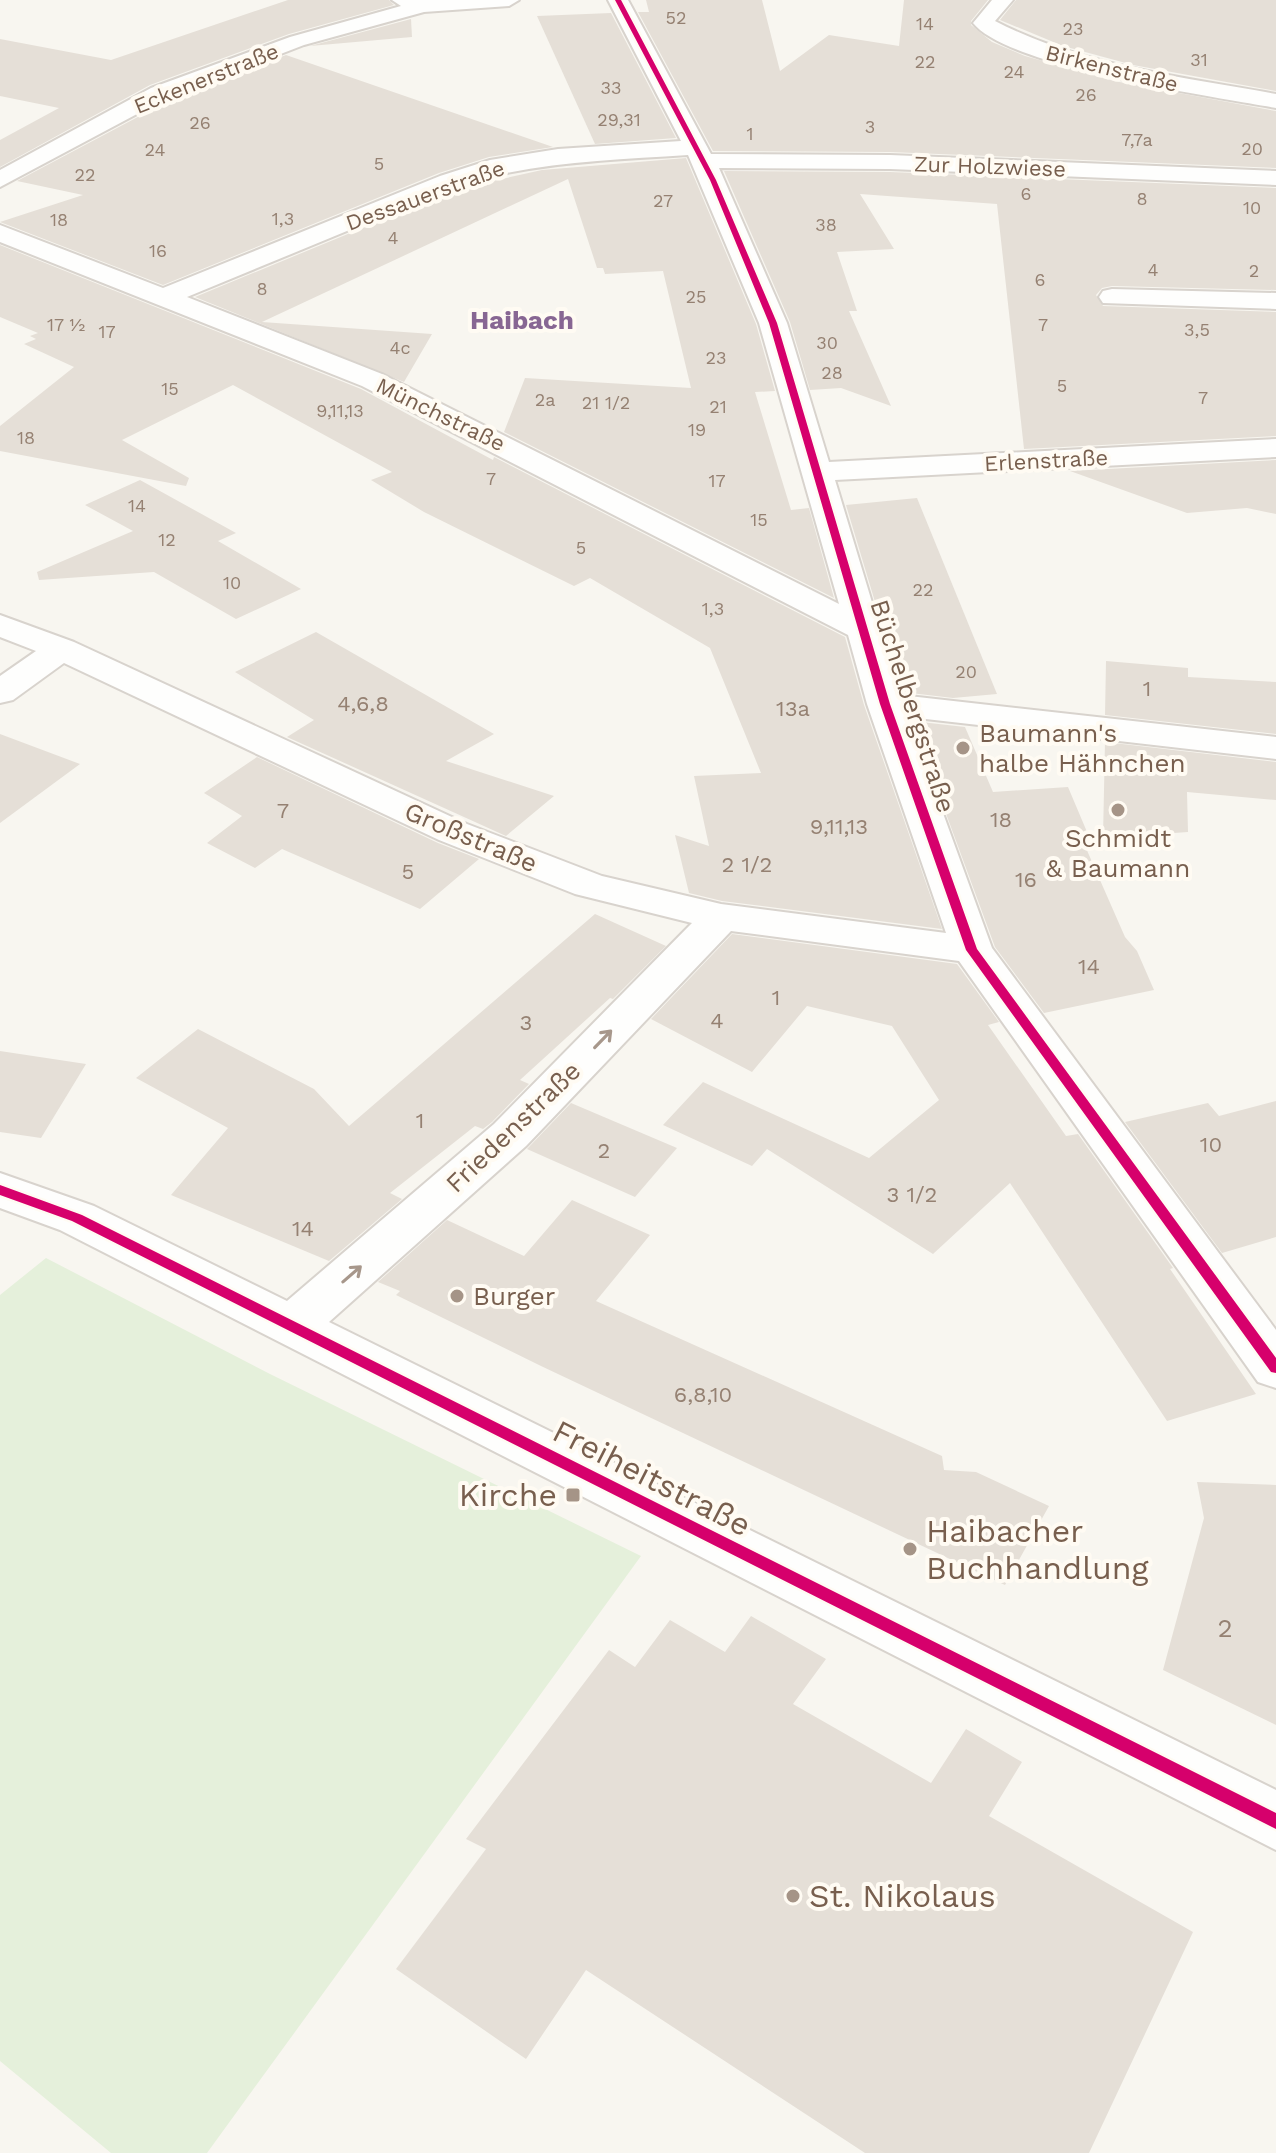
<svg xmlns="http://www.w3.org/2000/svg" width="1276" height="2153" font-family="'Work Sans',sans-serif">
	<rect width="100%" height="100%" fill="#f8f6f0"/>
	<path fill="#e5f0db" d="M46,1258L270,1374L641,1556L207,2153H111L0,2061V1295Z"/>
	<g fill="#e5dfd7">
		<path d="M288,0H389L394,5L289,34L150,85L0,167V140L59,108L0,96V39L111,60Z"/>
		<path d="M646,0H762L780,71L829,35L899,46L904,0H988L971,21V25L992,42L1025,56L1114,81L1276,111V168L890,152L713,151L638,12H649Z"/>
		<path d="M1016,0H1276V91L1133,65L1063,46L1000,20Z"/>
		<path d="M611,13L676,138L595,144L537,16Z"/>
		<path d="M411,19L412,37L310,46Z"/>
		<path d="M286,55L553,147L489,157L439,173L163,285L0,222L83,195L17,181L168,101Z"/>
		<path d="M686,158L756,324L775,391L755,392L791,510L809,508L834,598L504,432L525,378L691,388L663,271L605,274L603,268H597L568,179L262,322L432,334L404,382L195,297L457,189L542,170Z"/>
		<path d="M724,171L890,172L1276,188V290L1112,286L1102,288L1096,295L1103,306L1276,312V436L1024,449L997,204L860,194L894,249L837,252L857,311H849L891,406L841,388L810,390L790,322Z"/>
		<path d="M0,245L361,389L493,460L494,457L845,637L864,705L942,929L722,901L689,893L675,835L709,846L694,776L761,773L710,648L590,578L574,586L424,512L371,480L392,472L233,385L122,440L189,478L186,486L0,451V426L74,367L24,344L36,339L30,336L38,333L0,317Z"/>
		<path d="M1276,460V514L1247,508L1187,513L1070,471Z"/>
		<path d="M140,480L236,533L218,541L301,589L236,619L154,572L39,580L37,572L133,531L85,505Z"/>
		<path d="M917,498L997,694L953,698L902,692L846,505Z"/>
		<path d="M316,632L494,734L446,761L554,796L506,836L287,737L314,720L235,672Z"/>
		<path d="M1106,661L1188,668V677L1276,682V734L1105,715Z"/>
		<path d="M912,721L965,727L993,792L1068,787L1090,839H1082L1125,937L1137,951L1154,990L1044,1013L995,947Z"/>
		<path d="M0,734L80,764L0,823Z"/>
		<path d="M1105,742L1276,762V800L1187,792L1188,832L1103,838Z"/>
		<path d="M257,757L438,843L479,859L420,909L282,849L255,868L207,843L242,816L204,793Z"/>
		<path d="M595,914L666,946L613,999L610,998L520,1080L529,1084L492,1122L483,1129L475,1126L390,1193L402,1199L329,1261L171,1195L228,1128L136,1078L198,1029L314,1089L349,1126Z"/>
		<path d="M732,934L957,964L999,1022L988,1025L1066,1136L1078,1134L1173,1268L1170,1269L1256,1394L1167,1421L1010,1183L933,1254L767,1149L752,1166L663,1125L703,1082L869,1158L939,1100L892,1026L807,1006L752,1072L651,1019Z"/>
		<path d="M0,1051L86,1064L41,1138L0,1132Z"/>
		<path d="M1276,1101V1237L1222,1253L1125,1122L1208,1103L1219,1116Z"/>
		<path d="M571,1103L677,1148L635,1197L527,1149Z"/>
		<path d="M572,1200L650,1235L596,1301L942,1456L944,1470L976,1472L1049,1506L1005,1585L541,1366L396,1295L400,1291L378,1282L447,1220L524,1256Z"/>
		<path d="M1197,1482L1276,1485V1725L1163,1670L1204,1518Z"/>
		<path d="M751,1616L826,1659L793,1704L931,1783L966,1729L1022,1762L989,1816L1193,1932L1089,2153H865L586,1970L526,2059L396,1969L486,1849L466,1839L609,1650L635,1667L670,1620L725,1652Z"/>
	</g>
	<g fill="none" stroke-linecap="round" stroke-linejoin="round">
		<g stroke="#d8d3cd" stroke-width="4">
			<g id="minor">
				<path d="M392,0H519L509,6L424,12L304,45L167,98L0,187V170L151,88L290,37L401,6Z"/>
				<path d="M608,0H628L711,154L890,155L1276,171V185L890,169L719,168L787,323L829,462L1276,439V457L835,480L900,695L1276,737V759L908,717L992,948L1276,1330V1388L1258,1382L959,961L731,931L526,1146L329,1322L1276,1790V1850L60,1230L0,1208V1173L94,1206L287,1301L494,1124L692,923L575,894L439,840L64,663L13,700L0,703V676L36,651L0,637V615L74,642L467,824L602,876L721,904L946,933L867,704L848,635L362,386L0,242V225L163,288L440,176L490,160L558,149L681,141ZM688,155L759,323L839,604L382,374L187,297L456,186C532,162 609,160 688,155Z"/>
				<path d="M992,0H1013L995,21C1082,66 1181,77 1276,94V108C1215,97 1008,67 973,23Z"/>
				<path d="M1112,289L1276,293V309L1103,303L1099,297L1103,291Z"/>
			</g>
		</g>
		<use href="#minor" fill="#fefefd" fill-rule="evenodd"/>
		<g stroke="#fffbf3" stroke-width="5">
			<g id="cycleway">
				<path d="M615,0H621L716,180L777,323L890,704L977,949L1276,1358V1373L1271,1372L966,950L880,704L769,323L710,180Z"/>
				<path d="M0,1185L82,1215L1276,1813V1829L72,1221L0,1195Z"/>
			</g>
		</g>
		<use href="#cycleway" fill="#d6006c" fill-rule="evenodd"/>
	</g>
	<defs><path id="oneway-shaft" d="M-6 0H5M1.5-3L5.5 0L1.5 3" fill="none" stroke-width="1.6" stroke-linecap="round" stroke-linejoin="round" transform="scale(2)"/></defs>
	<g stroke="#a7978b">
		<use href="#oneway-shaft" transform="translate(603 1039) rotate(-46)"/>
		<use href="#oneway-shaft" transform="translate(352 1274) rotate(-41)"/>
	</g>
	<g fill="#a59487" stroke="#fffbf3" stroke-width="3">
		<circle cx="963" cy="748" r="8"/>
		<circle cx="1118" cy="810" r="8"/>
		<circle cx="457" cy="1296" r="8"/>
		<rect x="565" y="1487" width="16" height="16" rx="4"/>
		<circle cx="910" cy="1549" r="8"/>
		<circle cx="793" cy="1896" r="8"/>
	</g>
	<g text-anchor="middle" stroke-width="8" stroke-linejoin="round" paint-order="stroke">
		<g font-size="18" fill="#958172">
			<text x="676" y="24">52</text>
			<text x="925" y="30">14</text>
			<text x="1073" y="35">23</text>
			<text x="1199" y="66">31</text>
			<text x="925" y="68">22</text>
			<text x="1014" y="78">24</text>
			<text x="611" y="94">33</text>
			<text x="1086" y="101">26</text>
			<text x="619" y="126">29,31</text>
			<text x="200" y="129">26</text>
			<text x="870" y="133">3</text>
			<text x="750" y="140">1</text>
			<text x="1137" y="146">7,7a</text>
			<text x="1252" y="155">20</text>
			<text x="155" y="156">24</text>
			<text x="379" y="170">5</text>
			<text x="85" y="181">22</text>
			<text x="1026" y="200">6</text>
			<text x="1142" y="205">8</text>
			<text x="663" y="207">27</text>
			<text x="1252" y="214">10</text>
			<text x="283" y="225">1,3</text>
			<text x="59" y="226">18</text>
			<text x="826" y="231">38</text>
			<text x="393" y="244">4</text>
			<text x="158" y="257">16</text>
			<text x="1153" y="276">4</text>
			<text x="1254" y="277">2</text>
			<text x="1040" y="286">6</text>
			<text x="262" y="295">8</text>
			<text x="696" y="303">25</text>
			<text x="66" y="331">17 ½</text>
			<text x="1043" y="331">7</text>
			<text x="1197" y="336">3,5</text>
			<text x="107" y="338">17</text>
			<text x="827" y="349">30</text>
			<text x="400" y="354">4c</text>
			<text x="716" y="364">23</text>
			<text x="832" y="379">28</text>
			<text x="1062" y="392">5</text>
			<text x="170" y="395">15</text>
			<text x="1203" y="404">7</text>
			<text x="545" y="406">2a</text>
			<text x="606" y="409">21 1/2</text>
			<text x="718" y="413">21</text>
			<text x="340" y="417">9,11,13</text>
			<text x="697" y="436">19</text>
			<text x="26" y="444">18</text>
			<text x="491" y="485">7</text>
			<text x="717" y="487">17</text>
			<text x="137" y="512">14</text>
			<text x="759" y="526">15</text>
			<text x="167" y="546">12</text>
			<text x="581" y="554">5</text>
			<text x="232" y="589">10</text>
			<text x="923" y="596">22</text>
			<text x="713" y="615">1,3</text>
			<text x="966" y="678">20</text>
		</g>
		<g font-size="22" fill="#785f4e" stroke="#fffbf3">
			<text transform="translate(1112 68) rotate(14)" y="8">Birkenstraße</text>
			<text transform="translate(206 78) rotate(-22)" y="8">Eckenerstraße</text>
			<text transform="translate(990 166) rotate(2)" y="8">Zur Holzwiese</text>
			<text transform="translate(425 195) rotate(-20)" y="8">Dessauerstraße</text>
			<text transform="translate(441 414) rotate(26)" y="8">Münchstraße</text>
			<text transform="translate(1046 460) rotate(-3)" y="8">Erlenstraße</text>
		</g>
		<g font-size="22" fill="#958172">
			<text x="1147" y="696">1</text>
			<text x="363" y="711">4,6,8</text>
			<text x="793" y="716">13a</text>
			<text x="283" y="818">7</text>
			<text x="1001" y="827">18</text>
			<text x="839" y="834">9,11,13</text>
			<text x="747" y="872">2 1/2</text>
			<text x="408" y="879">5</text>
			<text x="1026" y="887">16</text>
			<text x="1089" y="974">14</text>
			<text x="776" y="1005">1</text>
			<text x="717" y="1028">4</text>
			<text x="526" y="1030">3</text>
			<text x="420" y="1128">1</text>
			<text x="1211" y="1152">10</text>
			<text x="604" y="1158">2</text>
			<text x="912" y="1202">3 1/2</text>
			<text x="303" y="1236">14</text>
			<text x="703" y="1402">6,8,10</text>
		</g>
		<g font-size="26" font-weight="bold" fill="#876693" stroke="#fffbf3">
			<text x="522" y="329">Haibach</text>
		</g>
		<g font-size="26" fill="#785f4e" stroke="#fffbf3">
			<text transform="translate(913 706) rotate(72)" y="9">Büchelbergstraße</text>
			<text transform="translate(471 837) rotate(23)" y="9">Großstraße</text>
			<text transform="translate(513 1127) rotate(-44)" y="9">Friedenstraße</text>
		</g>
		<g font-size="26" fill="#785f4e" stroke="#fffbf3" text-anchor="start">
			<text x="979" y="742">Baumann's<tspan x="979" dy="30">halbe Hähnchen</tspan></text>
			<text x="1118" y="847" text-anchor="middle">Schmidt<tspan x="1118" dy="30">&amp; Baumann</tspan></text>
			<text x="473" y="1305">Burger</text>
		</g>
		<g font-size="26" fill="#958172">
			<text x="1225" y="1637">2</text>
		</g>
		<g font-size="32" fill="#785f4e" stroke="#fffbf3">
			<text transform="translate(652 1478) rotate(27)" y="11">Freiheitstraße</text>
		</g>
		<g font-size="32" fill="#785f4e" stroke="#fffbf3" text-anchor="start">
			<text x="557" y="1506" text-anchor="end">Kirche</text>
			<text x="926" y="1542">Haibacher<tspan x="926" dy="37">Buchhandlung</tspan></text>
			<text x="809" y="1907">St. Nikolaus</text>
		</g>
	</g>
</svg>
